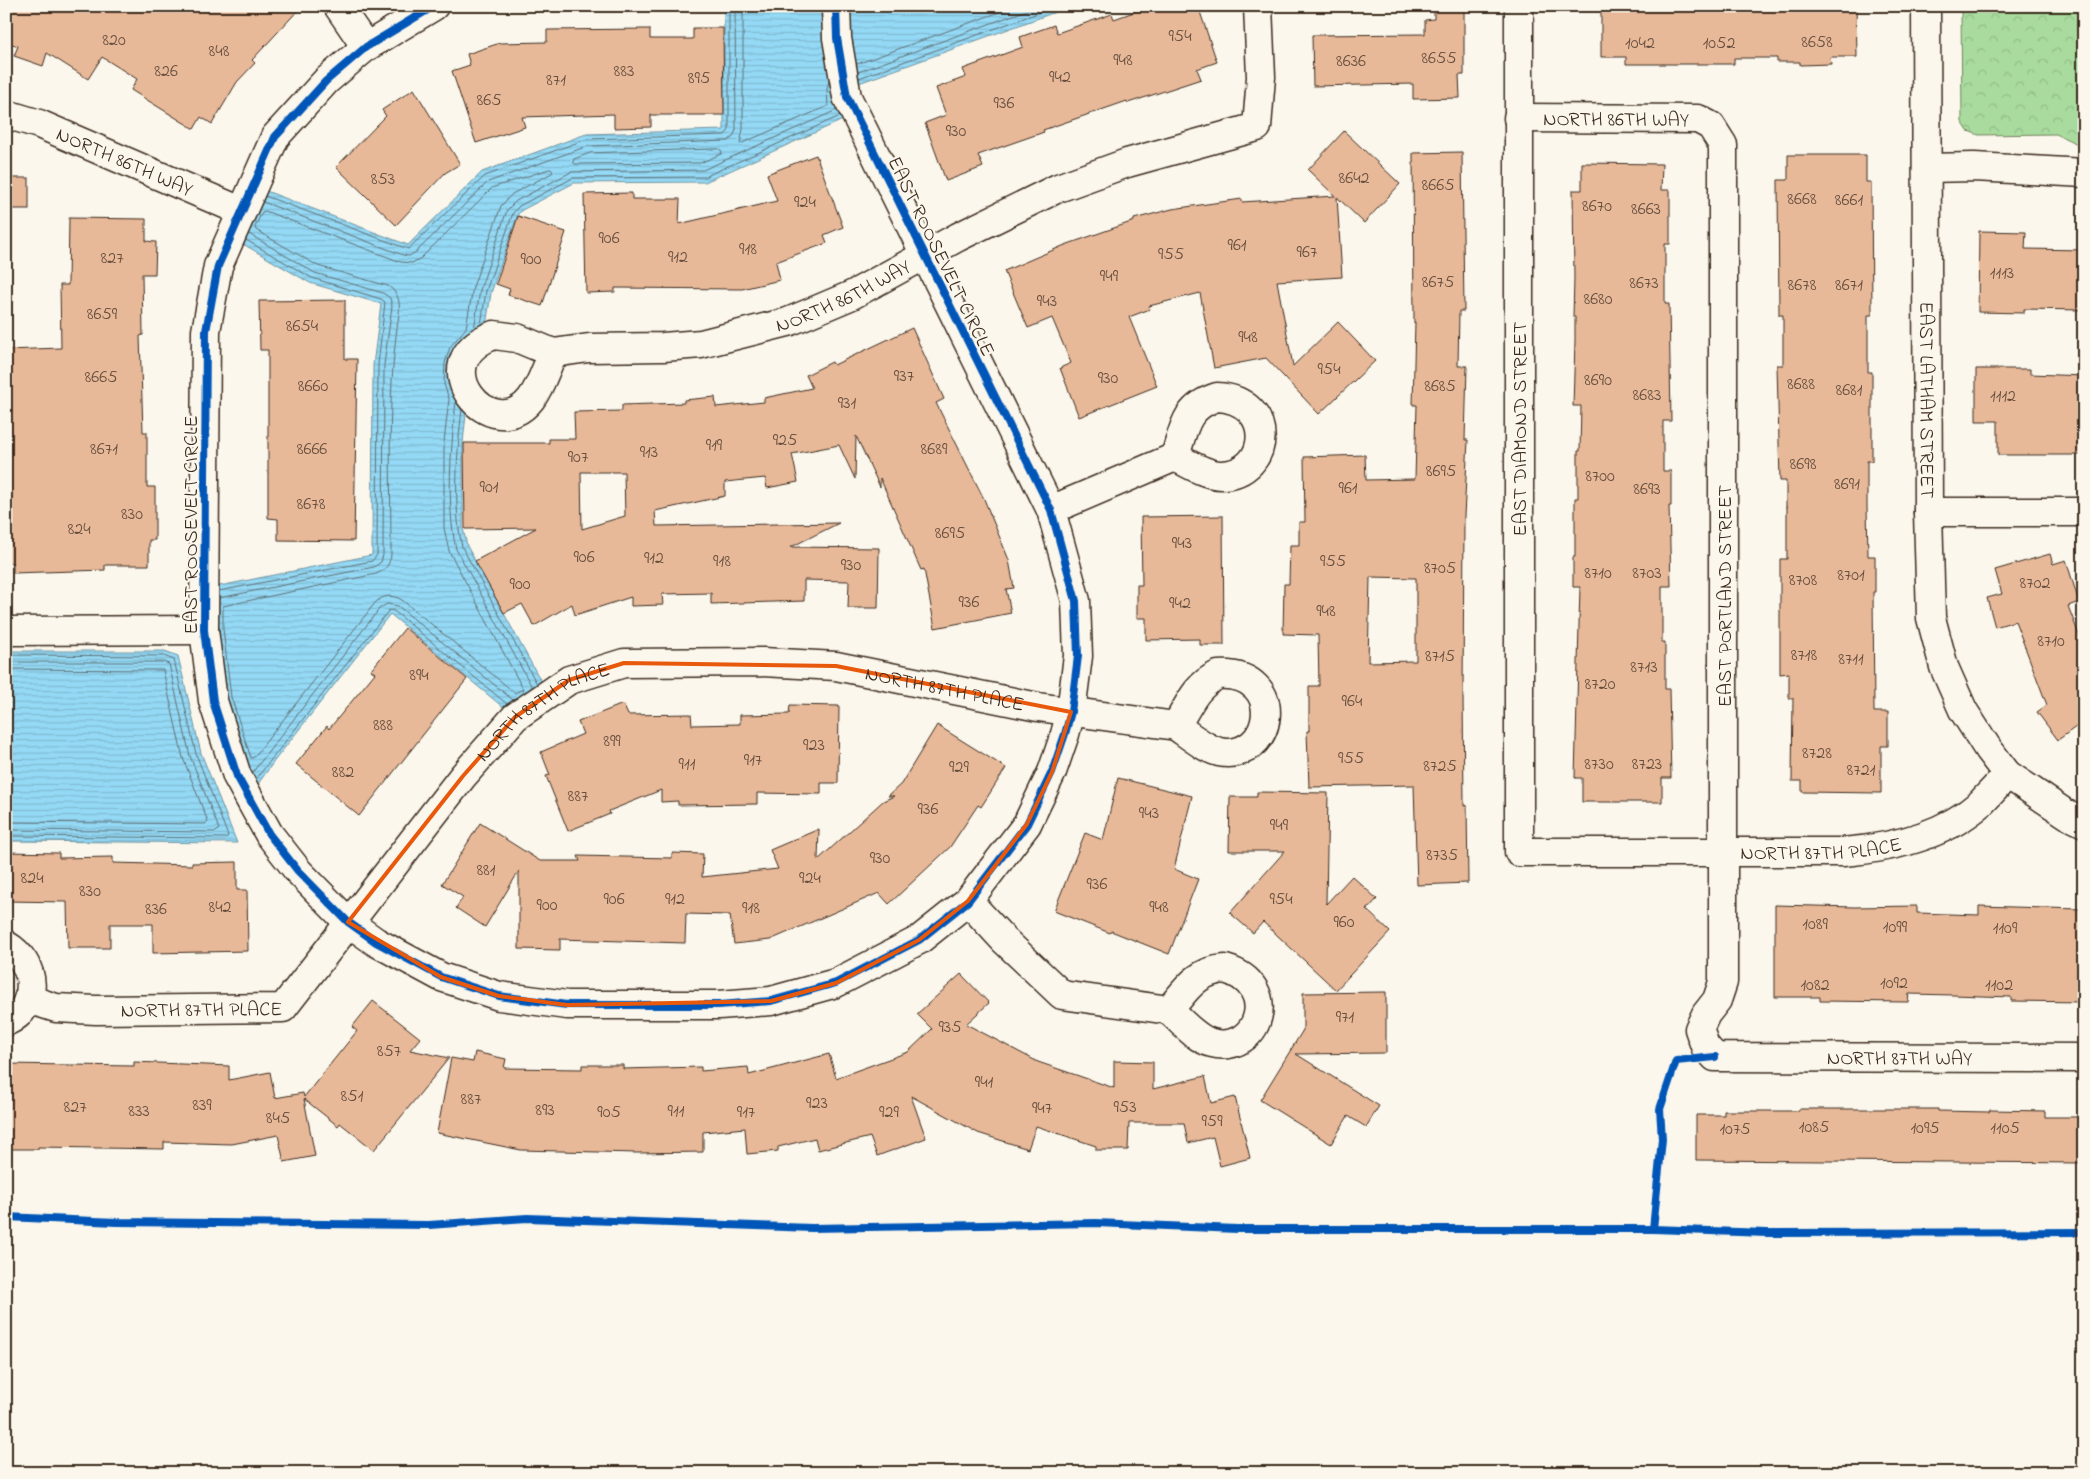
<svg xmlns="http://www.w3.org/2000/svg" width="2090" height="1479" font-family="'Indie Flower',sans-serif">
	<defs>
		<pattern id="park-crowns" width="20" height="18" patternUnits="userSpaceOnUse" patternTransform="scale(1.25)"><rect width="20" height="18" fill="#a8db9d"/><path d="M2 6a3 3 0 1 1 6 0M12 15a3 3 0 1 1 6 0" fill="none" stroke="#92bc87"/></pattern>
		<pattern id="water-rules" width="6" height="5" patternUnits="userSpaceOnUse" patternTransform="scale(1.25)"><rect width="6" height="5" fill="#94d9f5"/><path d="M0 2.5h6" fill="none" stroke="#80bad2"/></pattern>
	</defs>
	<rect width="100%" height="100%" fill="#fbf7ec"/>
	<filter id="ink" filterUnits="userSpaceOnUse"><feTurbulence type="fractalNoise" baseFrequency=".02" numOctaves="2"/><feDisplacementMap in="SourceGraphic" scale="10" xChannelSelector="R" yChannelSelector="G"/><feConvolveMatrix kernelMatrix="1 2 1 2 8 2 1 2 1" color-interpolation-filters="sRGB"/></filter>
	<g filter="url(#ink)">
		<path fill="url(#park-crowns)" stroke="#72825e" d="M1961,6H2084V147L2056,134L1979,135L1968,131L1962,122Z"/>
		<g fill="url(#water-rules)" stroke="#70939f">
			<path d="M724,6H1072L845,88L854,115L705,182L574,183L522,210L518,214L491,293L484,339L468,395L463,443V528L467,546L548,694L515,717L390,614L275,760L248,798L237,776L205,589L372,555L373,365L381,304L310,283L231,237L253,186L408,245L482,172L586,134L724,130Z"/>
			<path d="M6,651H165L178,656L201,753L237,843L6,841Z"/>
		</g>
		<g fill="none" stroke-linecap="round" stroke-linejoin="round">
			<g stroke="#5f7074" stroke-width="1">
				<path d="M743,6V129L740,144L828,106L827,89L829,80"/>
				<path d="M857,64L1016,6"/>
				<path d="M858,72L1038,6"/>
				<path d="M859,78L1057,6"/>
				<path d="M719,149L722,151L721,154L700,163L575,164L573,162L574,159L590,153Z"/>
				<path d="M550,169L553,170L552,173L512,194L501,206L473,287L466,328L450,347L445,363L444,384L449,399L444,442V528L449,551L523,689L515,693L402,600C392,594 383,595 375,603L254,757L251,758L231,697L223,629V606L376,574C385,571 390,564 391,555C391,479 387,403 397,328C399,312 404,296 388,286L318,266L256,230L255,227L262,212L265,211L401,262L412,263L421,258L492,188Z"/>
				<path d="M265,196L408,249L485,176L587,139L725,135L729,130V6"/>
				<path d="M263,202L403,255L409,256L416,252L488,182L588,146L728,141L733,137L736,130L735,6"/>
				<path d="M481,325L486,291L513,213L519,206L573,178L704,177L840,116"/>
				<path d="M474,330L480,290L507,210L516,201L571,172L703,170L837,110"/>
				<path d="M456,401C451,447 446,504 456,549L532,687"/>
				<path d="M462,409C457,451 453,506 462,547L537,684"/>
				<path d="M219,591L372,561L377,555L378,365L385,302L381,299L312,278L246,240"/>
				<path d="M219,598L374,567L381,562L383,555L384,365L392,306L390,298L383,293L315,273L249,234"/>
				<path d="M6,655L164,656L174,660L196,754L228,836L226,838L6,836"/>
				<path d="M6,662H163L169,664L190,756L219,829L216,832L6,830"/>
				<path d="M6,669L163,670L183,758L208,822L205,824L6,822"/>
				<path d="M252,773L380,608L387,604L398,606L513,700"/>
				<path d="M256,779L389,610L394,611L507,704"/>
			</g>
		</g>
		<g fill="#e8b999" stroke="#3b2a1e" fill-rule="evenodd">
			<path d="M6,6H302L252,60L255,63L237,82L212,124L201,117L194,129L131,90L137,79L102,57L88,79L47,53L43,66L14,56L18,46L6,42Z"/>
			<path d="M1151,6H1198L1217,62L1197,69L1201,79L1128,103L1127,101L1043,130L1044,132L978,155L983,167L946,181L925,123L946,115L936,88L966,77L963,69L1023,47L1020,37L1054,25L1057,33L1112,14L1114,19Z"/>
			<path d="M1434,6H1464V75H1459L1460,98L1413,99V84L1313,86L1312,35L1425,34V20L1434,19Z"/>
			<path d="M1601,6H1856L1857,57H1830L1831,64L1800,65V62H1777V58H1734V64H1626V57H1601Z"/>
			<path d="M693,28H723L724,115H651V127L614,128V114L522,117L525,127L476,143L452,71L470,65L467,54L500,43L547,42V30L650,29V39H693Z"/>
			<path d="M414,89L460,164L445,173L396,225L336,167L386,116L382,110Z"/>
			<path d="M1344,131L1400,184L1364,223L1337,197L1342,277L1277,281L1293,366L1338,322L1375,361L1319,414L1266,358L1214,368L1200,293L1149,306L1150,309L1129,317L1157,386L1079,417L1060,368L1071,363L1052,318L1028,328L1004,271L1065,245L1134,221V219L1172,209L1242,199V202L1335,196L1308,170Z"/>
			<path d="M1462,152L1464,311H1459L1458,366H1467L1465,440H1468L1464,516L1463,695L1464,806L1467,805L1468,883L1417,885L1414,785L1309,787L1307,731H1309V686H1319L1318,635L1283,634L1284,584H1289L1290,545H1299V522H1305L1304,457L1365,455L1366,480L1415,479L1417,405H1413L1415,322L1414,323L1413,153ZM1370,577L1416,578V661L1368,662Z"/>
			<path d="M816,155L843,227L824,235L827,243L776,262L780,280L742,289L615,288V292L586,293L584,194L632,193V199H680L679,224L777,201L767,174Z"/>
			<path d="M1788,155H1866V182H1871L1872,315H1868V372H1872V461H1867V506L1868,556H1875V592H1873L1874,712H1888V746H1881V793L1802,792V781H1792L1793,698H1789V673L1780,674V559H1787V507H1786V481H1780L1777,365H1783V315H1779L1778,180H1788Z"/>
			<path d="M1582,163L1662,164L1661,190H1670V244H1665V304H1669L1671,421H1663V471H1671V506H1669L1671,586H1662V642H1665V689H1669L1671,778H1662V802H1582V778H1575L1580,587H1573V557H1575V498H1578V451H1580L1581,406H1573L1575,341V317H1573L1574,279L1573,190H1582Z"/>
			<rect x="6" y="178" width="23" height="31"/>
			<path d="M518,216L566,232L542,306L508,295L510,289L496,284Z"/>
			<path d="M69,218L146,219V241L156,242L155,274H142L143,335L140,336L143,432H147V487H155V540H149V565H105V570L13,573V563H6V350L61,348L60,285H68Z"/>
			<path d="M1979,231L2026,232L2025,249L2084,250V310L2024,309V313L1978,312Z"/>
			<path d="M345,300V359H357L354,541L278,540V519L268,518V350H260L259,301Z"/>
			<path d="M912,328L944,399L936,403L984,499L1009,560L1014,588L1006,589L1011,613L935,628L924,569L921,570L880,478V487L856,436L855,479L839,445L792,454L798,482L767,488L765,478L725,482V496L655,511L656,526L839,523L791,547L879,548L878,608H848L849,581L804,580V601L711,604V593L662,594L663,605L631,606V597L575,615L572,604L534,626L522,604L504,613L475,561L536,528L465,529L464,443H549V439H575L574,412L622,411V405L684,403V400L715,397L716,407L764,402V398L812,388L806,375L832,362L834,365ZM581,472H624L625,516L582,529Z"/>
			<path d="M1976,369H2030V374L2084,376V455H1998V421H1976Z"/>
			<path d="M1223,516L1224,645H1200V639L1146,640V618H1137V585H1142L1141,517Z"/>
			<path d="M2050,554L2053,564L2066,560L2079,602L2068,606L2084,648V721L2058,740L2037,712L2047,705L2015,621L1995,627L1987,598L2002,594L1995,570Z"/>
			<path d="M405,628L467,679L359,816L296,764L327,726L329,729L375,673L371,670Z"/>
			<path d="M623,704L628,715L691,714L692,725L740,724V715L789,714L790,705L839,706L838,783H821V794L757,793V804L678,805V801L661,802V790L609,811L610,814L568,831L546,776L550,775L541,752L583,734L578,722Z"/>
			<path d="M937,725L1006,768L981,807L978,805L950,847L889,904L879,893L770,940L734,944L730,915L686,914L685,943L560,939V950L519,949V871L485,927L456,908L463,897L442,884L480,823L540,861H580L578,856L672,858V853L703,854L702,877L778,869L770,850L819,829L818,860L883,801L894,796H888L901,784Z"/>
			<path d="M1118,778L1192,796L1174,869L1198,879L1169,954L1111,931L1110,933L1054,911L1085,833L1103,840Z"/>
			<path d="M1257,792L1328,793L1326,904L1352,876L1377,899L1367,910L1390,932L1336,990L1263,922L1253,933L1230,913L1285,851H1229L1230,797H1257Z"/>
			<path d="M6,852L59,853V858L113,857V863L192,865V863L237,862V890H247L248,951L153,953V924H110V948H68L67,902L6,901Z"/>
			<path d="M1775,905L1855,907L1917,906V913L1979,915V906L2080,909V914H2084V1002L2011,1001V997L1954,995L1909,994L1908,1002L1820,1001V997H1775Z"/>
			<path d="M961,974L989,1003L966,1024L1038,1062L1114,1088V1061L1153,1062V1089L1205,1076L1211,1103L1235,1097L1250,1158L1220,1166L1213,1137L1188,1143L1184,1123H1129L1128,1150H1096V1146L1036,1126L1028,1149L978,1133L911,1096L926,1138L877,1156L870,1137L818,1150L815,1138L778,1147V1151L747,1154L745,1128L703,1132V1152L637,1153L521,1150L437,1133L451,1058L473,1062L475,1052L506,1059L504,1068L582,1069V1065H623V1069L701,1067V1071L748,1067L749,1075L829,1054L836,1078L908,1052L932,1029L917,1014Z"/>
			<path d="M1386,992V1053L1296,1054L1379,1106L1366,1127L1348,1116L1331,1144L1260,1100L1303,1030V993Z"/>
			<path d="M373,1001L420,1038L410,1050L449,1058L374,1150L340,1123L338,1126L304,1099L315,1156L284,1162L278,1135L232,1144L164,1142V1149L38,1147V1149H6V1064L134,1066V1062L229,1066V1080L270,1072L275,1098L303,1093L304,1097L357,1031L352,1027Z"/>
			<path d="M1799,1109H1938V1111L1989,1112L1990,1110L2045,1111V1117H2084V1163L1696,1160V1115H1724V1111H1799Z"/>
		</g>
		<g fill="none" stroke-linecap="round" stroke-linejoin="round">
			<g stroke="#3b2a1e" stroke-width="31">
				<g id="minor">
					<path d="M338,6L366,47"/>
					<path d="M434,6L366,47L326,81L275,137L218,266L206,331L204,630L213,701L237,776L269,834L298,871L348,922L376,942L441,977L499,996L567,1005H719L771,1001L836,983L919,940L968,901L1027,824L1052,772L1065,734L1071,712L1078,656L1076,601L1051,510L847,97L837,38L836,6"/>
					<path id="s1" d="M1519,6V852H1843C1891,848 1944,836 1981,803C1990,794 1999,784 2007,774"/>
					<path id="s2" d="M1926,6L1928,512L1931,618L1944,667L1963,710L1988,749L2007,774L2068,815L2084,823"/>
					<path id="s3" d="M6,114L39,124L241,211"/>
					<path id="s4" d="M1518,118L1698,119L1711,126L1723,145V982L1717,1000L1706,1014L1699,1029L1705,1046L1715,1057L2084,1058"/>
					<path d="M1927,168L1974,167L2084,173"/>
					<path d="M494,335L517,338L553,353C546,368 541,386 531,399C492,449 420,362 494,335Z"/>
					<path id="s5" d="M553,353L589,348L663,347L701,344L788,322L852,295L958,237L1058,188L1127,163L1257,127L1261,77L1258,6"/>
					<path d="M1217,397C1277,400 1272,474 1221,475C1206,475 1189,464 1175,457C1184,428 1185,407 1217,397Z"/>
					<path d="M1051,510L1175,457"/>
					<path d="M1928,512H2084"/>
					<path d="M6,631L204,630"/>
					<path d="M1218,675C1289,671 1274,763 1219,752C1204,748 1189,735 1176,726C1189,705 1195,686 1218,675Z"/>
					<path d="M968,901L1004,940L1062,995L1169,1010"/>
					<path d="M6,945C37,963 41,1006 6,1022"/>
					<path d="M1225,969C1282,985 1259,1055 1212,1043C1196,1039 1181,1021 1169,1010C1186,990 1196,971 1225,969Z"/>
					<path id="s6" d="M28,999L56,1008L96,1010L283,1008L463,776L515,717L569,680L624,663L763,662L836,666L1038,707L1176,726"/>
				</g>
			</g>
			<use href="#minor" stroke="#fbf7ec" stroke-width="28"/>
			<g stroke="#fbf7ec" stroke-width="11">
				<g id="cycleway">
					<path d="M434,6L366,47L326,81L275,137L218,266L206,331L204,630L213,701L237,776L269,834L298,871L348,922L376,942L441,977L499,996L567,1005H719L771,1001L836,983L919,940L968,901L1027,824L1052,772L1065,734L1071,712L1078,656L1076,601L1051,510L847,97L837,38L836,6"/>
					<path d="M1715,1057L1676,1061L1660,1109L1662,1139L1653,1229L1767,1233L2084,1232"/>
					<path d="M6,1217L116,1222L429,1225L527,1218L812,1228L1096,1223L1237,1229H1653"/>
				</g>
			</g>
			<use href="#cycleway" stroke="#0057b8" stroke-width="8"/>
		</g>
	</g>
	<path fill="none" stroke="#e8590c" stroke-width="4" stroke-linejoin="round" d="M624,663L836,666L1071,712L1052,772L1027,824L968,901L919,940L836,983L771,1001L567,1005L499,996L441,977L348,922L463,776L515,717L569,680Z"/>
	<g text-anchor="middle" stroke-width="4.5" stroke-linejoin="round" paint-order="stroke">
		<g font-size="18" fill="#664e3d">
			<text x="1180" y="41">954</text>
			<text x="114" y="45">820</text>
			<text x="1817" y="47">8658</text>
			<text x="1640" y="48">1042</text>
			<text x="1719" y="48">1052</text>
			<text x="219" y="56">848</text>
			<text x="1439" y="63">8655</text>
			<text x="1123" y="65">948</text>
			<text x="1351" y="66">8636</text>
			<text x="166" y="76">826</text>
			<text x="624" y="76">883</text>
			<text x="1060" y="82">942</text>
			<text x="699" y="83">895</text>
			<text x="556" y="85">871</text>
			<text x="489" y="105">865</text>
			<text x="1004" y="108">936</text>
			<text x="956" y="136">930</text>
			<text x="1354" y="183">8642</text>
			<text x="383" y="184">853</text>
			<text x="1438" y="190">8665</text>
			<text x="1802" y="204">8668</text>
			<text x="1849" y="205">8661</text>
			<text x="805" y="207">924</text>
			<text x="1597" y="211">8670</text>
			<text x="1646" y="214">8663</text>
			<text x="609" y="243">906</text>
			<text x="1237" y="250">961</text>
			<text x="748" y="254">918</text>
			<text x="1307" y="257">967</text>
			<text x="1171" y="259">955</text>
			<text x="678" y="262">912</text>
			<text x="112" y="263">827</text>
			<text x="531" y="264">900</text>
			<text x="2002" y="278">1113</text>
			<text x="1109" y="281">949</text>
			<text x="1438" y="287">8675</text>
			<text x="1644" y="288">8673</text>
			<text x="1802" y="290">8678</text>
			<text x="1849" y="290">8671</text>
			<text x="1598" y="304">8680</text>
			<text x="1047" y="306">943</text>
			<text x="102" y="319">8659</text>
			<text x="302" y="331">8654</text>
			<text x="1248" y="342">948</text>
			<text x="1329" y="374">954</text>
			<text x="904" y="381">937</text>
			<text x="101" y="382">8665</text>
			<text x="1108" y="383">930</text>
			<text x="1598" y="385">8690</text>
			<text x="1801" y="389">8688</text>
			<text x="313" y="391">8660</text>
			<text x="1440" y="391">8685</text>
			<text x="1849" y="395">8681</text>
			<text x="1647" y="400">8683</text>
			<text x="2003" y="401">1112</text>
			<text x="847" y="408">931</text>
			<text x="785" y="445">925</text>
			<text x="714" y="450">919</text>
			<text x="104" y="454">8671</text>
			<text x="312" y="454">8666</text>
			<text x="934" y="454">8689</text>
			<text x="649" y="457">913</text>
			<text x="578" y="462">907</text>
			<text x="1803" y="469">8698</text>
			<text x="1441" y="476">8695</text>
			<text x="1600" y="481">8700</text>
			<text x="1847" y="489">8691</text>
			<text x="489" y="492">901</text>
			<text x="1348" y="493">961</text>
			<text x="1647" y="494">8693</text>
			<text x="311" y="509">8678</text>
			<text x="132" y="519">830</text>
			<text x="79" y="534">824</text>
			<text x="950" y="538">8695</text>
			<text x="1182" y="548">943</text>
			<text x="584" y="562">906</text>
			<text x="654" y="563">912</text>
			<text x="722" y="566">918</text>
			<text x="1333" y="566">955</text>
			<text x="851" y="570">930</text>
			<text x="1440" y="573">8705</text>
			<text x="1598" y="578">8710</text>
			<text x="1647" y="578">8703</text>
			<text x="1851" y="580">8701</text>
			<text x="1803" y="585">8708</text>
			<text x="2035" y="588">8702</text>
			<text x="520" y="589">900</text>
			<text x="969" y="607">936</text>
			<text x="1180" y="608">942</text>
			<text x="1326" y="616">948</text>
			<text x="2051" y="646">8710</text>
			<text x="1804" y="660">8718</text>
			<text x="1440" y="661">8715</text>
			<text x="1851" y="664">8711</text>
			<text x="1644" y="672">8713</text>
			<text x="419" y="680">894</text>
			<text x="1600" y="689">8720</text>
			<text x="1352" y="706">964</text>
			<text x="383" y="730">888</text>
			<text x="612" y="746">899</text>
			<text x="814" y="750">923</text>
			<text x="1817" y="758">8728</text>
			<text x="1351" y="763">955</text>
			<text x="753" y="765">917</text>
			<text x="687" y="769">911</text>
			<text x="1599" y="769">8730</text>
			<text x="1647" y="769">8723</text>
			<text x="1440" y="771">8725</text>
			<text x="959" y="772">929</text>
			<text x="1861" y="775">8721</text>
			<text x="343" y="777">882</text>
			<text x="578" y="801">887</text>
			<text x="928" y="814">936</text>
			<text x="1149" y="818">943</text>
			<text x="1279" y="830">949</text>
			<text x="1442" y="860">8735</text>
			<text x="880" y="863">930</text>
			<text x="486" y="875">881</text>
			<text x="32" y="883">824</text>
			<text x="810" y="883">924</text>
			<text x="1097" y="889">936</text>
			<text x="90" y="896">830</text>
			<text x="614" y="904">906</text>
			<text x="675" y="904">912</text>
			<text x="1281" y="904">954</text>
			<text x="547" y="910">900</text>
			<text x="220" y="912">842</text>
			<text x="1159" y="912">948</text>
			<text x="751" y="913">918</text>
			<text x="156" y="914">836</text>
			<text x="1344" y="927">960</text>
			<text x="1815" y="929">1089</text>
			<text x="1895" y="932">1099</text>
			<text x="2005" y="933">1109</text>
			<text x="1894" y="988">1092</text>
			<text x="1815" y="990">1082</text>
			<text x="1999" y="990">1102</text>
			<text x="1345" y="1022">971</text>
			<text x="950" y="1032">935</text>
			<text x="389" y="1056">857</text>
			<text x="984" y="1087">941</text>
			<text x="352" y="1101">851</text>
			<text x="471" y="1104">887</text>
			<text x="817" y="1108">923</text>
			<text x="202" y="1110">839</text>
			<text x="75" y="1112">827</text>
			<text x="1125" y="1112">953</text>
			<text x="1042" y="1113">947</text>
			<text x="545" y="1115">893</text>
			<text x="139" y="1116">833</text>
			<text x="676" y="1116">911</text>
			<text x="609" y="1117">905</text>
			<text x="746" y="1117">917</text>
			<text x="889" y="1117">929</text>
			<text x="278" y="1123">845</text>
			<text x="1212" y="1126">959</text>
			<text x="1814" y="1132">1085</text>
			<text x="1925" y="1133">1095</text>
			<text x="2005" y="1133">1105</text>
			<text x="1735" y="1134">1075</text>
		</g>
		<g font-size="20" fill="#3b2a1e" stroke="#fbf7ec">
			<text dy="7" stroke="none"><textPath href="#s4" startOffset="98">NORTH 86TH WAY</textPath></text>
			<text dy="7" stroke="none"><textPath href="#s3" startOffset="128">NORTH 86TH WAY</textPath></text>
			<text transform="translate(942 256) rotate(64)" y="7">EAST ROOSEVELT CIRCLE</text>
			<text dy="7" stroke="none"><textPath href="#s5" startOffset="299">NORTH 86TH WAY</textPath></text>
			<text dy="7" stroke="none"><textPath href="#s2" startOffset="394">EAST LATHAM STREET</textPath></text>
			<text transform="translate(1519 429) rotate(-90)" y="7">EAST DIAMOND STREET</text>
			<text transform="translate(190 525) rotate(-90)" y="7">EAST ROOSEVELT CIRCLE</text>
			<text transform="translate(1724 596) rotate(-90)" y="7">EAST PORTLAND STREET</text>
			<text dy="7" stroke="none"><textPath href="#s6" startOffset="1075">NORTH 87TH PLACE</textPath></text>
			<text dy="7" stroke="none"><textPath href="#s6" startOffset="655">NORTH 87TH PLACE</textPath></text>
			<text dy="7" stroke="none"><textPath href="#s1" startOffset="1148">NORTH 87TH PLACE</textPath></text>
			<text dy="7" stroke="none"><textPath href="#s6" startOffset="175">NORTH 87TH PLACE</textPath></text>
			<text dy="7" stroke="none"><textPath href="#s4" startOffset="1325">NORTH 87TH WAY</textPath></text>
		</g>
	</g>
	<rect width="2090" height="1479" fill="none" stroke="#fbf7ec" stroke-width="25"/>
	<rect x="12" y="12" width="2065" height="1454" fill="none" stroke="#3b2a1e" stroke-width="2" filter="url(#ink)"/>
</svg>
